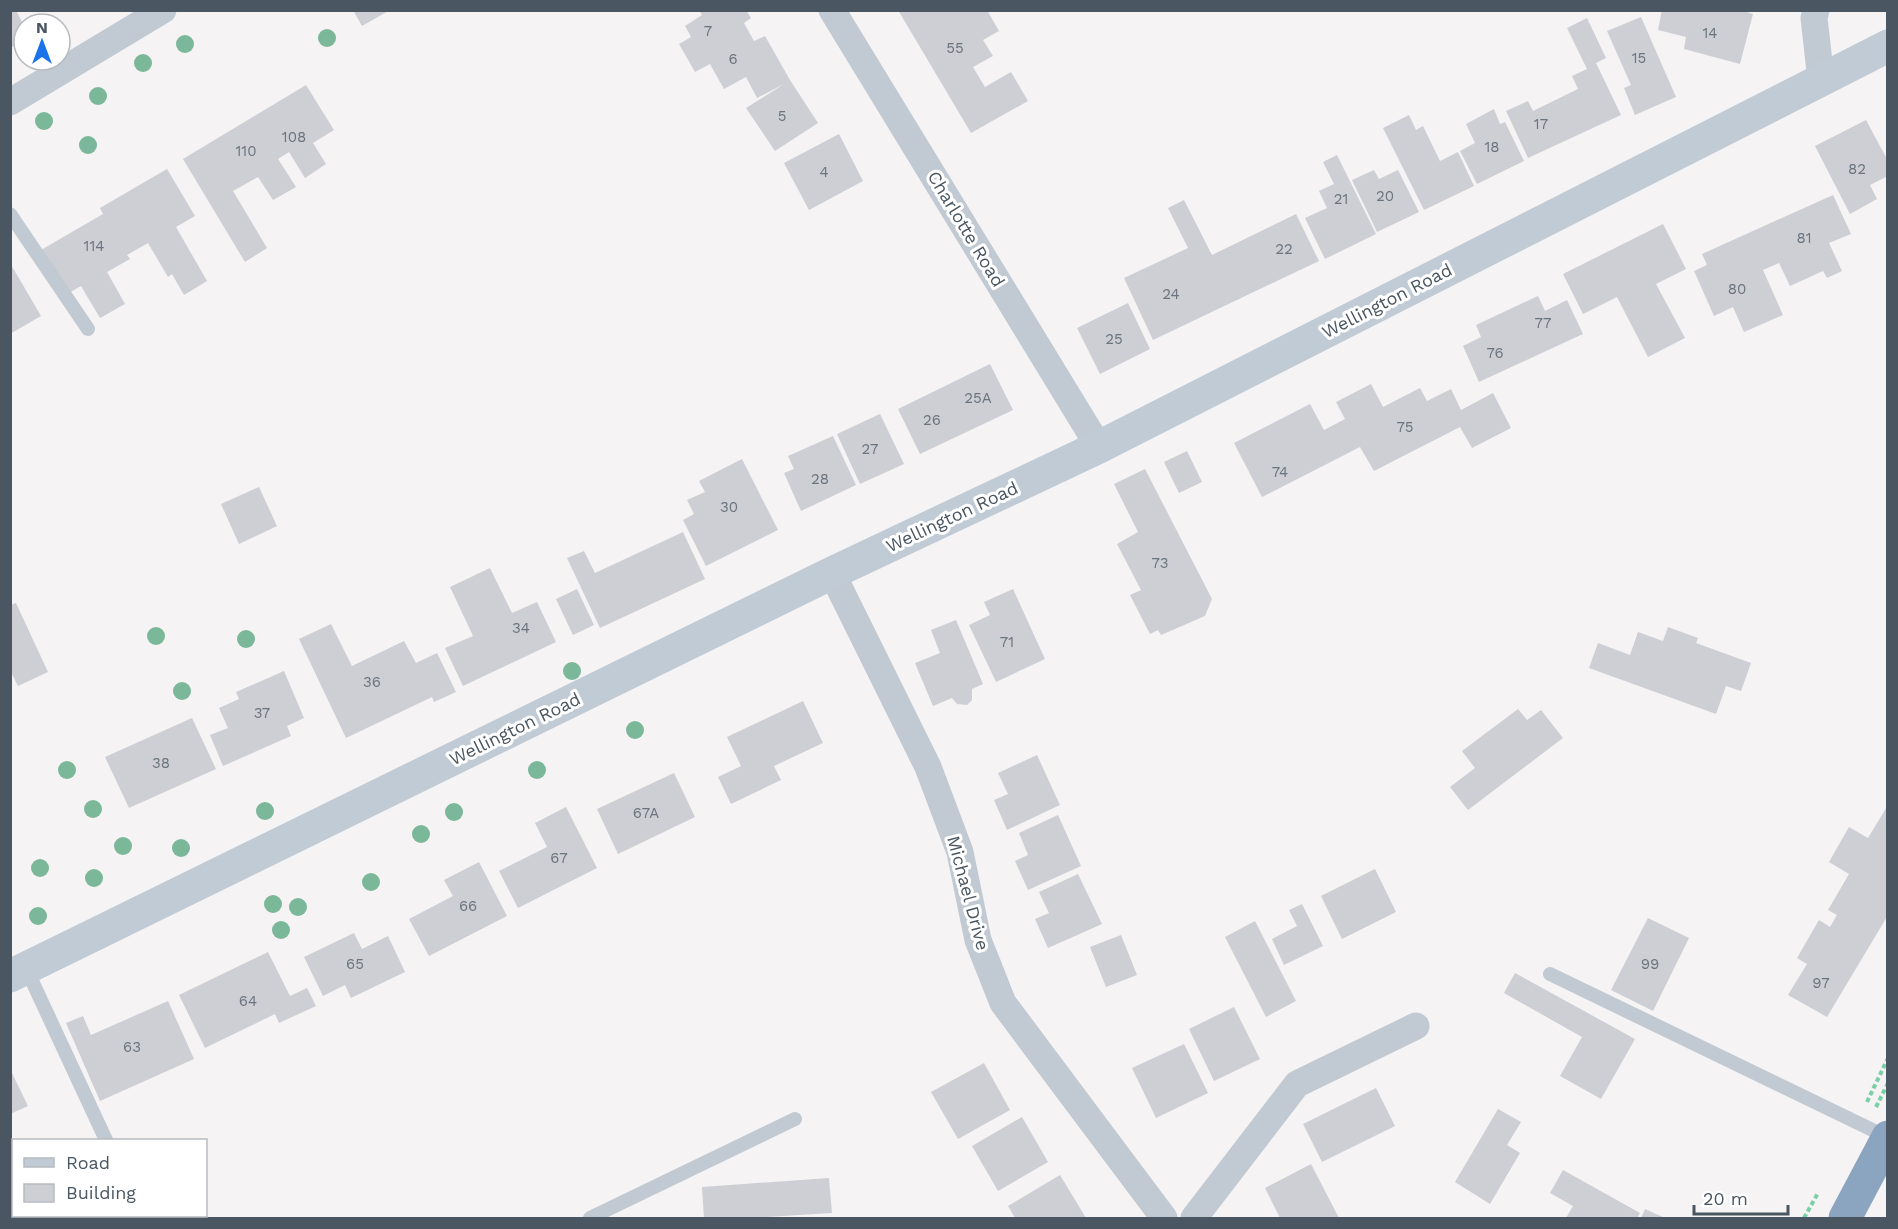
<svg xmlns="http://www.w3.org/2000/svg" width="1898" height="1229" font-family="'Work Sans',sans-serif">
	<rect width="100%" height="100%" fill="#f5f3f3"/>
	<g fill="#cdcfd5">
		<path d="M10,10H16L24,26V41L10,48Z"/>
		<path d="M353,10H390L362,26Z"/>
		<path d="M699,10H746L751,18L744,23L754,41L765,36L790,80L818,123L775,151L746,108L784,84L757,98L746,77L724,89L710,64L695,72L679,44L691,37L685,26L702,15Z"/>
		<path d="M898,10H987L999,31L983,40L993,56L973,67L985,87L1011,72L1028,101L971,133Z"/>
		<path d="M1662,10H1740L1753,14L1740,64L1684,49L1686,37L1658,30Z"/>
		<path d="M1641,17L1676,97L1635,115L1624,88L1631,85L1607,31Z"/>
		<path d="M1587,18L1606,58L1596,63L1621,115L1528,158L1506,111L1528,101L1533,111L1578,89L1572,76L1587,69L1567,28Z"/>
		<path d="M306,85L334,130L313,143L326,164L305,178L289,152L278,159L296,187L273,200L258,177L233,191L267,248L245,262L183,159Z"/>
		<path d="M1494,109L1500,124L1505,122L1524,161L1477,184L1460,151L1475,143L1466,124Z"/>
		<path d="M1409,115L1416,130L1423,126L1440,161L1458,152L1474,186L1424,210L1383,128Z"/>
		<path d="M1866,120L1888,161V176L1870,185L1877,199L1850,214L1815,146Z"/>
		<path d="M839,134L863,181L809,210L784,163Z"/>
		<path d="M1337,155L1376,234L1325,259L1305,218L1327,208L1319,191L1334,184L1323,162Z"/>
		<path d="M167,169L195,216L176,227L207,281L184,295L172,274L168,277L148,243L127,255L130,259L107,272L125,304L100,318L81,286L67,294L41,250L103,214L100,208Z"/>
		<path d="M1374,170L1379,179L1398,170L1419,212L1377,232L1352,180Z"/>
		<path d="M1833,195L1851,234L1829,243L1842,271L1827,278L1823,271L1790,286L1779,263L1763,270L1783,315L1744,332L1733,307L1714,316L1694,271L1707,265L1702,254Z"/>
		<path d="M1184,200L1212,255L1296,214L1319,261L1153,340L1124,278L1188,248L1168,208Z"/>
		<path d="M1663,224L1686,269L1656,284L1685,338L1648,357L1617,297L1583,314L1563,274Z"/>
		<path d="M10,263L41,316L10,334Z"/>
		<path d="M1538,296L1545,311L1567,300L1583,334L1479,382L1463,346L1481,337L1476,325Z"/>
		<path d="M1128,303L1150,349L1100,374L1077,328Z"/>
		<path d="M990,364L1013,410L920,454L898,409Z"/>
		<path d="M1371,384L1383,407L1420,388L1427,401L1451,389L1461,410L1493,393L1511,428L1472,448L1460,427L1374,471L1360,447L1262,497L1234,443L1310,404L1324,430L1345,419L1336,402Z"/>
		<path d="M880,414L904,464L860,484L837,434Z"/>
		<path d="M833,436L856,485L801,511L784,473L794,469L788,456Z"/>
		<path d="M1187,451L1202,482L1179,493L1164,462Z"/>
		<path d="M742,459L778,530L706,566L683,520L694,514L687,500L705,492L699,481Z"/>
		<path d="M1145,469L1212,599L1205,616L1161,635L1158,630L1150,634L1130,595L1141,590L1117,544L1138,532L1114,484Z"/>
		<path d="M259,487L277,526L239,544L221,504Z"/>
		<path d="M683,532L705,579L600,628L567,558L584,551L595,573Z"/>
		<path d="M490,568L512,613L537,602L556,642L463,686L445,648L473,636L450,587Z"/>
		<path d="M577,589L594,625L573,635L556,599Z"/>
		<path d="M1013,589L1045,659L996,682L969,625L990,615L984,602Z"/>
		<path d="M16,603L48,672L18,686L10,670V605Z"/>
		<path d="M956,620L983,684L972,689V700L967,705L957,704L952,698L933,706L915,663L940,653L931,630Z"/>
		<path d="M331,624L352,666L404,641L416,663L437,653L456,692L434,702L432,697L346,738L299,639Z"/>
		<path d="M1668,627L1698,638L1696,643L1751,663L1741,691L1726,686L1716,714L1589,668L1598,643L1630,655L1638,632L1663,641Z"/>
		<path d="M284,671L304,718L287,726L291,736L223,766L210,735L228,728L219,708L239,699L236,692Z"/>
		<path d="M803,701L823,743L774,766L781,780L731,804L718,777L741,766L727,737Z"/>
		<path d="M1518,709L1527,720L1541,710L1563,738L1468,810L1450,787L1475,768L1462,751Z"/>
		<path d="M192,718L216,769L129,808L105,757Z"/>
		<path d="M1037,755L1060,805L1007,830L994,800L1008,794L998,773Z"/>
		<path d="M674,773L695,817L618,854L597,809Z"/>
		<path d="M1888,805V915L1827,1017L1788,995L1807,964L1797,958L1819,920L1830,927L1837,915L1828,910L1849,874L1829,862L1849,827L1868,838Z"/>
		<path d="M566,807L597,868L518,908L499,871L547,847L535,823Z"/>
		<path d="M1058,815L1081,866L1028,890L1015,861L1028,855L1019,833Z"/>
		<path d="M479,862L507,916L429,956L409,919L453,896L444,880Z"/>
		<path d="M1375,869L1396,912L1342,939L1321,896Z"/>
		<path d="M1078,874L1102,924L1048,948L1035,919L1049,913L1039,892Z"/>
		<path d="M1302,904L1323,946L1284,965L1272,939L1297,926L1289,910Z"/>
		<path d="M1648,918L1689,938L1653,1011L1611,990Z"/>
		<path d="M1255,921L1296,1001L1266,1017L1225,937Z"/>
		<path d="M354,933L362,949L388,936L405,972L351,998L345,985L323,996L304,957Z"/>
		<path d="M1121,935L1137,975L1106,987L1090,947Z"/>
		<path d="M268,952L290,996L307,988L316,1006L279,1023L275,1014L205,1048L179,995Z"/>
		<path d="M1515,973L1635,1039L1601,1099L1560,1076L1582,1037L1504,993Z"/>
		<path d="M168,1001L194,1059L100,1101L66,1023L83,1016L91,1035Z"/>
		<path d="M1234,1007L1260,1059L1214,1081L1189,1029Z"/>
		<path d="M1184,1044L1208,1093L1156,1118L1132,1068Z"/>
		<path d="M984,1063L1010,1110L958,1139L931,1092Z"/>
		<path d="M10,1069L28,1106L10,1114Z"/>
		<path d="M1376,1088L1395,1126L1322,1162L1303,1124Z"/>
		<path d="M1498,1109L1521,1122L1507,1145L1520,1153L1490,1204L1455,1182Z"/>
		<path d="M1022,1117L1048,1162L998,1191L972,1146Z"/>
		<path d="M1311,1164L1339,1218H1280L1265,1188Z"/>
		<path d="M1563,1170L1640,1213L1637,1218H1566L1573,1206L1550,1193Z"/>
		<path d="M1060,1175L1086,1218H1015L1008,1206Z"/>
		<path d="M829,1178L832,1213L751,1218H704L702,1187Z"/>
		<path d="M1645,1209L1665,1218H1641Z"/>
	</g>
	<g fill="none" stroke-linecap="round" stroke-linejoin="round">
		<g stroke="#7ad0a6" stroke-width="4" stroke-dasharray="4.5 3" stroke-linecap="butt">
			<path d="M1867,1102L1888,1058"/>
			<path d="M1876,1107L1888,1083"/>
			<path d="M1804,1218L1818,1193"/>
		</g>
		<g stroke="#c1cad2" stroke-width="14">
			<path d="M10,214L88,329"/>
			<path d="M26,968L106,1140"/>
			<path d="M1550,974L1887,1137"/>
			<path d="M140,1216L142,1218"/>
			<path d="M590,1218L795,1119"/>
		</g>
		<g stroke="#c1cad2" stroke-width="27">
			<path d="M832,10L1099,447"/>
			<path d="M1816,10L1814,18L1821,80"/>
			<path d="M10,102L163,10"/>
			<path d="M832,573L928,767L960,852L978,940L1003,1003L1164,1218"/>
			<path d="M1194,1218L1297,1084L1416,1026"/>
		</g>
		<path stroke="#c1cbd6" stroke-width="33" d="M10,976L832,573L1099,447L1888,46"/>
		<path stroke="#8ba5c1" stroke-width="33" d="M1845,1218L1888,1137"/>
	</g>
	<g fill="#7bb799">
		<circle cx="327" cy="38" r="9"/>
		<circle cx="185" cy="44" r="9"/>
		<circle cx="143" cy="63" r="9"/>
		<circle cx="98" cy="96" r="9"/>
		<circle cx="44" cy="121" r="9"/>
		<circle cx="88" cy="145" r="9"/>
		<circle cx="156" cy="636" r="9"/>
		<circle cx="246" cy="639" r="9"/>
		<circle cx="572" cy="671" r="9"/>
		<circle cx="182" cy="691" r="9"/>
		<circle cx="635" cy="730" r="9"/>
		<circle cx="67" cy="770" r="9"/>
		<circle cx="537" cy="770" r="9"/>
		<circle cx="93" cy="809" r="9"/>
		<circle cx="265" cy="811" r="9"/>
		<circle cx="454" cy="812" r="9"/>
		<circle cx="421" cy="834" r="9"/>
		<circle cx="123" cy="846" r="9"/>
		<circle cx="181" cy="848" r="9"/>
		<circle cx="40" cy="868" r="9"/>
		<circle cx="94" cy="878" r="9"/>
		<circle cx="371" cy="882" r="9"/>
		<circle cx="273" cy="904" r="9"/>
		<circle cx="298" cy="907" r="9"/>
		<circle cx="38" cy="916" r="9"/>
		<circle cx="281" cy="930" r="9"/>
	</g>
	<g text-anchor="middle" stroke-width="6" stroke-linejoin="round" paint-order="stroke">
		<g font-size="15" fill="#6b747e">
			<text x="708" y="36">7</text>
			<text x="1710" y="38">14</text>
			<text x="955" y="53">55</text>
			<text x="1639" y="63">15</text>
			<text x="733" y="64">6</text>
			<text x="782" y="121">5</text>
			<text x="1541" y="129">17</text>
			<text x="294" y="142">108</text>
			<text x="1492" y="152">18</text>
			<text x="246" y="156">110</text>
			<text x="1857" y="174">82</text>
			<text x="824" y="177">4</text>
			<text x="1385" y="201">20</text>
			<text x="1341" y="204">21</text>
			<text x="1804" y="243">81</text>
			<text x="94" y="251">114</text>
			<text x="1284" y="254">22</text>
			<text x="1737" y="294">80</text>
			<text x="1171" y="299">24</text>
			<text x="1543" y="328">77</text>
			<text x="1114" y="344">25</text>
			<text x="1495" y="358">76</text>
			<text x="978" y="403">25A</text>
			<text x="932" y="425">26</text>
			<text x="1405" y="432">75</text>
			<text x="870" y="454">27</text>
			<text x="1280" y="477">74</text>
			<text x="820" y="484">28</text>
			<text x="729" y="512">30</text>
			<text x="1160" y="568">73</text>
			<text x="521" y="633">34</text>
			<text x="1007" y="647">71</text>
			<text x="372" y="687">36</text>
			<text x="262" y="718">37</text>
			<text x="161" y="768">38</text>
			<text x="646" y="818">67A</text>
			<text x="559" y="863">67</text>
			<text x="468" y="911">66</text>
			<text x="355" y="969">65</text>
			<text x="1650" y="969">99</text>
			<text x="1821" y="988">97</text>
			<text x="248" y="1006">64</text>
			<text x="132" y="1052">63</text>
		</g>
		<g font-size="18" fill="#4a5661" stroke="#fff">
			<text transform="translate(966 229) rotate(59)" y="6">Charlotte Road</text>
			<text transform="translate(1387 301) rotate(-27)" y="6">Wellington Road</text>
			<text transform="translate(952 517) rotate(-25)" y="6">Wellington Road</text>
			<text transform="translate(515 729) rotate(-26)" y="6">Wellington Road</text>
			<text transform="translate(968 893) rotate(75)" y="6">Michael Drive</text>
		</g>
	</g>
	<rect width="1898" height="1229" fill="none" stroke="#4a5661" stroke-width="24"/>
	<rect x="12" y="1139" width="195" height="78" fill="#ffffff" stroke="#b7bbc0" stroke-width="1.5"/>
	<rect x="24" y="1158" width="30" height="9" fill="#c1cbd6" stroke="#b7bbc0" stroke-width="1.5"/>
	<text x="66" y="1169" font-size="18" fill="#4a5661">Road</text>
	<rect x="24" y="1184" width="30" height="18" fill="#cdcfd5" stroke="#b7bbc0" stroke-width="1.5"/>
	<text x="66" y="1199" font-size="18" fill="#4a5661">Building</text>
	<g transform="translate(42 42)"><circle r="28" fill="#ffffff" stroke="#b7bbc0" stroke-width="1.5"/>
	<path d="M0-4.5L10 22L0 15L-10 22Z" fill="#1a73e8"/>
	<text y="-9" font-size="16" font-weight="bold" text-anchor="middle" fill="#4a5661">N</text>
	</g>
	<path d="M1694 1205v9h94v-9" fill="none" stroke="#4a5661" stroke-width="3"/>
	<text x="1703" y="1205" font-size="18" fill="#4a5661" stroke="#ffffff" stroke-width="4.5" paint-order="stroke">20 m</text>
</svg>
